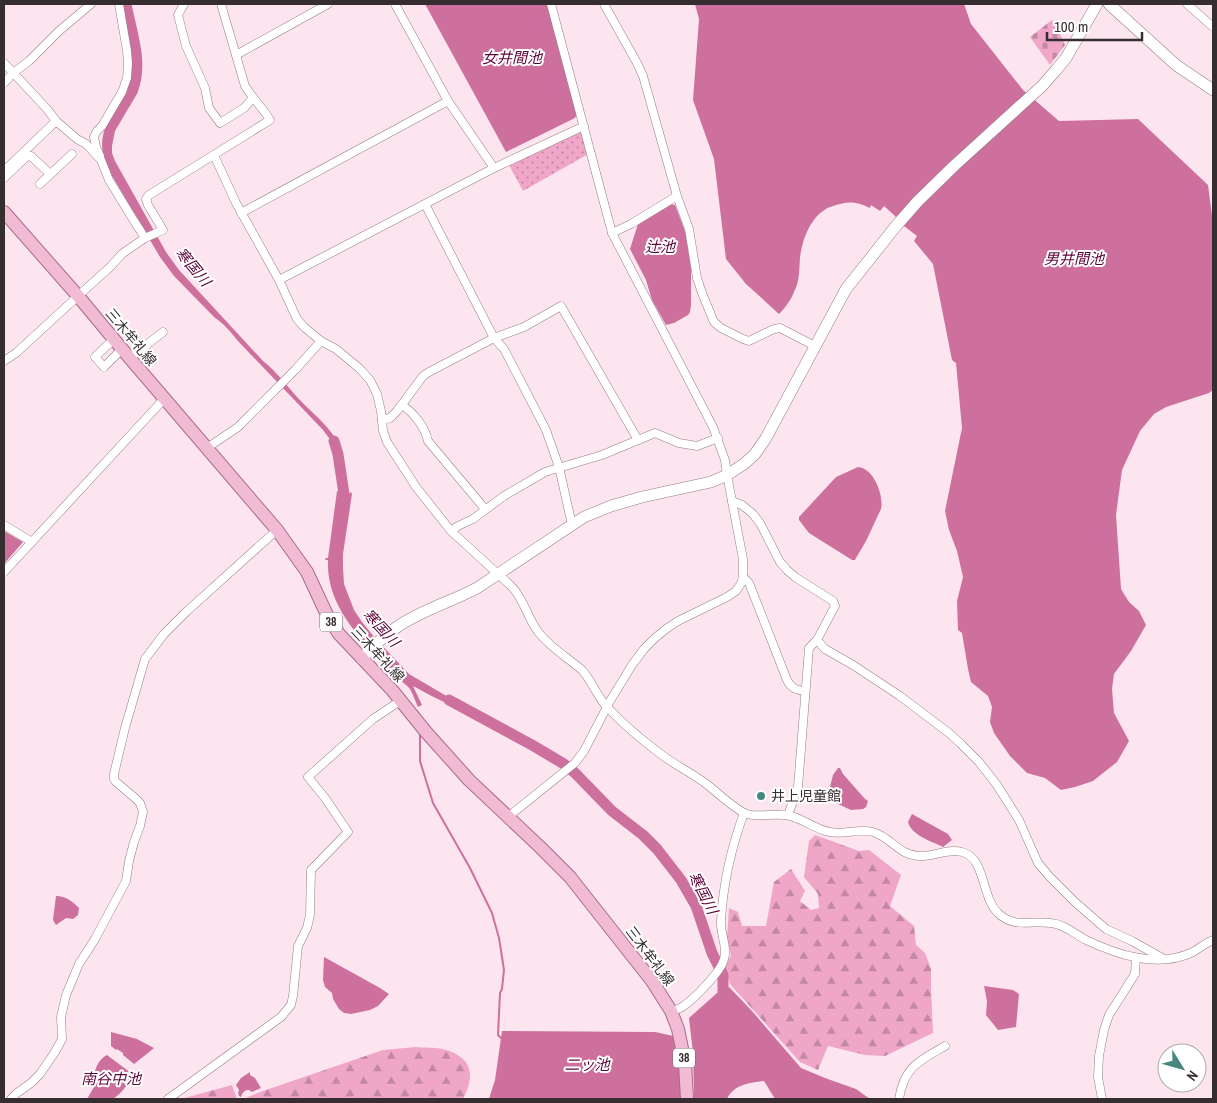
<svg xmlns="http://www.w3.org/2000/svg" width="1217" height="1103" font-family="'Archivo Narrow','Noto Sans JP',sans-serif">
	<defs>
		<pattern id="green-dots" width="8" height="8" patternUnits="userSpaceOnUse" patternTransform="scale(1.25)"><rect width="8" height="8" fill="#efa6c7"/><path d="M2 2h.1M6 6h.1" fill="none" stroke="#c288a2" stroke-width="1.8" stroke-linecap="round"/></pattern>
		<pattern id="forest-firs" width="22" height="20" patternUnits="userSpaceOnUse" patternTransform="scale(1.25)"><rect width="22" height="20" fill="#efa6c7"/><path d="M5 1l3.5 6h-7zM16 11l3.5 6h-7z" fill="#c288a2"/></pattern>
		<pattern id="cemetery-stones" width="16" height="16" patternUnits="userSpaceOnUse" patternTransform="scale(1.25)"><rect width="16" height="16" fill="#efa6c7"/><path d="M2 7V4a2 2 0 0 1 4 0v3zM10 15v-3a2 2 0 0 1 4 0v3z" fill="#c288a2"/></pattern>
	</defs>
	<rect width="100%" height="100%" fill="#fde5ef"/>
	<path fill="url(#green-dots)" d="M583,127L590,153L523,191L509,165Z"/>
	<g fill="url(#forest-firs)">
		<path d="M815,835L859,851L869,850L901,875L890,906L914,926L916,945L925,953L931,969V989L933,1033L885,1056L865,1055L828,1046L818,1070L800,1062L730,984L725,967L731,955L727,938L729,908L738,912L742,926H766L774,882L791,869L805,891L800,901L811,910L819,908L818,894L804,877L809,841Z"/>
		<path d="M415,1047C424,1048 434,1047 443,1049C472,1057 476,1074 463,1099H243L260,1092L383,1050Z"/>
		<path d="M232,1085L237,1099H181Z"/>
	</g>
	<path fill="url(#cemetery-stones)" d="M1052,20L1056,25L1065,45L1050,65L1030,37Z"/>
	<g fill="#cd709d">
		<path d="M425,4H548L577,114L575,118L506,152Z"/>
		<path d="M695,4H964L971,24L1023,90L1059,121L1138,119L1208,185L1213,223V390L1209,393L1166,407L1154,414L1140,431L1122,470L1116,515L1121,589L1129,602L1139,611L1146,625L1131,651L1114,674L1112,689L1114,713L1129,741L1117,762L1093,781L1075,787L1061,790L1045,778L1027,773L1010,756L994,733L990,722L992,707L988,696L971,682L968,669L962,633L958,630L957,601L963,577L957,551L949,530L945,511L962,428L956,363L952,360L933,264L914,241L917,236L904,226L895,216L884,206L880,211L871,205L870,208C855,201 848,201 833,206C812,212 802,239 800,258C799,270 800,281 794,292C791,300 785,308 779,314L746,284L726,259L714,159L693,100L699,19Z"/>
		<path d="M127,87L138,92L115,131L112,146V153L115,161L166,252L179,270L263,361C276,371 287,386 298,398C310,411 326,423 335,438C338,443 340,448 340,453L338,454L336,453L332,442L323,430L237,340C232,333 222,322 215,318L174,276L160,257L108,169C92,136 112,115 127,87Z"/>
		<path d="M670,204L675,205L686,234L691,268V305L690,312L688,315L674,323L666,325L652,300L646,280L630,249L638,224Z"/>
		<path d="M858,467C874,468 884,496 881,509L866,541L856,558L855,560H852L809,533L799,520V517L836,477Z"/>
		<path d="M337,491L342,493L349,494L351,492L352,494L343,554V568L344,584L354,610L362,622L375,638L409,674L460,704L462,708C445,704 428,694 413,686L422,705L418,707C415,701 413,694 410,689C407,685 402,682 399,679C395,675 392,671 388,668C359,637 326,605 328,560H325L326,558H328Z"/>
		<path d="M4,531L23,542L4,564Z"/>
		<path d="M838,768H840L843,774L865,799L868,801L866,807L863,809L851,810L827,799L833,775Z"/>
		<path d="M912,814L948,834L952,840L943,847C931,841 911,835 908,822Z"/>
		<path d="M56,896C66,896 72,901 79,908L78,915L73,919L66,918L56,925L53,920Z"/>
		<path d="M324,957L380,988L389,994L378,1006L370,1010L351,1014L344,1013L339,1009L333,999L332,993L325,987L323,980Z"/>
		<path d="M984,986L1013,990L1019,994L1016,1027L998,1030L986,1015L987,1001Z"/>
		<path d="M729,987L752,1011L801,1068L825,1078L856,1089L870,1099H775L764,1081C750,1083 734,1084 727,1099H694L693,1053L689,1018L717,993Z"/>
		<path d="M502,1031L655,1032L678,1037L685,1099H489L495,1080Z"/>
		<path d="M111,1032L137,1039L154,1048L148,1053L134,1064L123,1055V1053L117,1049L116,1050L111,1046Z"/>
		<path d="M107,1055L131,1073L132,1077C128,1084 120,1096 112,1099C105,1101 94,1099 87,1099L94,1087C92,1077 96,1060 107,1055Z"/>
		<path d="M250,1072V1075L255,1078L261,1088L252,1092L249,1090C244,1090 243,1092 241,1097L239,1096L238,1093L239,1090L236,1085L241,1078Z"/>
	</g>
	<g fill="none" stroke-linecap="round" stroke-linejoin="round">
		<path stroke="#cd709d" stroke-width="2" d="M420,735V761L433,803L470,868L492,913L499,938L504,970L502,989L500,993L498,1035L502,1039"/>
		<g stroke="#cd709d" stroke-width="11">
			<path d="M125,103C127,98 131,94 133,89C143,61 131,32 126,4"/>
			<path d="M334,441L338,454L344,494L342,508"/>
			<path d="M449,700L532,745L564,764L575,773L612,811L643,835L657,849L681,880L696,906L712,953L723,975V1005"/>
		</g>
		<g stroke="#937e86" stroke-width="9">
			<g id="street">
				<path d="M184,4L178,15L186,46L205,88L209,108L220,123L244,108L253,98"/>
				<path d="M395,4L448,101L494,168"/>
				<path d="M604,4L637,63L643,76L677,196L689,229L697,278L702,293L714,322L721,328L743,339L749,341L774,329L780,328L815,346"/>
				<path d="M1187,4L1213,27"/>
				<path d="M236,55L328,4"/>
				<path d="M4,63L47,109L56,121L77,139L86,144L101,160L109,180L131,216L145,238"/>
				<path d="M4,83L13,73L29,61L59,31L91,4"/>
				<path d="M214,155L236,203L279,280L297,319L304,327L321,341L336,349L359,368L370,380L377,394L381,411L383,431L387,442L416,487L451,531L510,585C513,588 516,591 518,595C526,607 530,622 539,633C551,648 568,658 582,670C593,682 597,698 609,709C624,725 641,739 658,752C673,764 690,772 705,783C715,790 736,811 747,814C761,818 776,812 790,816C804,819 816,830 830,832C844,835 860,828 873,832C891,837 898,855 919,856C933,857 948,848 962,852C986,858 981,897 998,913C1014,929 1032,920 1051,923C1064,924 1075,934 1086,940C1118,955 1156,968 1191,953C1199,949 1205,943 1213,940"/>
				<path d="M100,156L96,147L94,137L97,131L102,126L122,92L127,78L128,63L127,51L119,4"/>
				<path d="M4,171L56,121"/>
				<path d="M4,178L26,157L31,156L50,174"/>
				<path d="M40,184L72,154"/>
				<path d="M425,204L494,338L504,349L546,430L559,467L572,525"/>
				<path d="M241,213L448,101"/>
				<path d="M612,233L631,224L677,196"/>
				<path d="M279,280L494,168L584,126"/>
				<path d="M114,339L95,357L104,367L122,349"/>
				<path d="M130,358L163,332"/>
				<path d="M4,361L16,353L78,296L109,268L123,253L145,238L163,230L148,205L146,199L149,195L270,120C263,108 252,98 245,86L221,4"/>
				<path d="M402,405C414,413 425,427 428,441L485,509"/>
				<path d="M382,420L390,418L397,411L423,376L429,372L494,338L524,327L561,306L638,440"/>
				<path d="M207,448L238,427L295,370L321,341"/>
				<path d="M732,501L742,505L753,514L760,523L780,562L787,570L795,577L833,601L835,606L817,640L809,648L798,787L788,815"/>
				<path d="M4,525L32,542"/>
				<path d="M451,531L458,526L473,519L504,496L545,472L602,455L655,433L679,443L697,446L718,438"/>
				<path d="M4,572L164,399"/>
				<path d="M743,577L749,583L753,593L787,680C791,688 796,690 805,691"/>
				<path d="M817,640L825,649L853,665L900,696L949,733L961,744L979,762L997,785L1019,820L1038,863L1049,876L1076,903L1106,929L1132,941L1164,959"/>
				<path d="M508,817L575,763L584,751L610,701L632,665L644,649L655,638L666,629L678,621L727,597L736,591L742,582L743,573V559L727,475L725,460L713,427L612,233L551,4"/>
				<path d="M671,1011C675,1010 679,1009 682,1007C693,1000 721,972 724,959C728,947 720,934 721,921C723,885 731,848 744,813"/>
				<path d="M11,1099L17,1093L31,1083L40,1074L55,1052L62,1039L61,1017L66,995L79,964L95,939L126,881L129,861L134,842L140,826L143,812L140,803L135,798L116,782L114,779V774L125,728L145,659L164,634L186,612L277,530"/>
				<path d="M168,1099L281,1017L291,1005L293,996L298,946L307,928L310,915L311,870L348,832L325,798L308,777L373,719L400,701"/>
				<path d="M899,1099C904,1067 919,1061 945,1046"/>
				<path d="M1102,1099L1098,1077L1099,1056L1104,1030L1109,1015L1135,974L1136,958"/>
			</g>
		</g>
		<g stroke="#937e86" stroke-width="12">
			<g id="secondary">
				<path d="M1109,4L1176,65L1213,90"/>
				<path d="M362,659C372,647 384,636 397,627C421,610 451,602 477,588L584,517L611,506L642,497L711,482L727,475L744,464L755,454L766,438L846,289L896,226L918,201L955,165L1042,86L1056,70L1066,58L1097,4"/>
			</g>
		</g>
		<g stroke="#a96b88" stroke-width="14">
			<path id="primary" d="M4,212L78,296L122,349L277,530L307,572L328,617L339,634L392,690L426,732L469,780L540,847L570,877L652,981L671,1011L678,1029L685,1063L687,1099"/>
		</g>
		<use href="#street" stroke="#fff" stroke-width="8"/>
		<use href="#secondary" stroke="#fff" stroke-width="11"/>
		<use href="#primary" stroke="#f1bbd4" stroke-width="12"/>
	</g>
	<circle fill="#44887e" stroke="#fff" stroke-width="2" cx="761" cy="796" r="5"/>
	<g text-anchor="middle" stroke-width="4" stroke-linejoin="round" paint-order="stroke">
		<g fill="#fff" stroke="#726c6f" stroke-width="1">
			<rect x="320" y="612.5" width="22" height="19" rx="4"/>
			<rect x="673" y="1048.5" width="22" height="19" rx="4"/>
		</g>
		<g font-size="12" font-weight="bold" fill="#362d31">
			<text x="331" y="626">38</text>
			<text x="684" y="1062">38</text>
		</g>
		<g font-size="14" fill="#362d31" stroke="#fff">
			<text transform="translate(131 337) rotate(50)" y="5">三木牟礼線</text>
			<text transform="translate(378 654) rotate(47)" y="5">三木牟礼線</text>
			<text transform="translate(650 956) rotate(53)" y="5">三木牟礼線</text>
		</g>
		<g font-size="14" fill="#362d31" stroke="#fff" text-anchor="start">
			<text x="771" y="801">井上児童館</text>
		</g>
		<g font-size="15" font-style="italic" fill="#5c0539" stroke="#fff">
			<text x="512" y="63">女井間池</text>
			<text x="660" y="252">辻池</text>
			<text x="1074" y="264">男井間池</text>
			<text transform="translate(193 267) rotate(50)" y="5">寒国川</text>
			<text transform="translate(381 628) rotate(47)" y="5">寒国川</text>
			<text transform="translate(703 893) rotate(63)" y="5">寒国川</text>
			<text x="587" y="1070">二ッ池</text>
			<text x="111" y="1084">南谷中池</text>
		</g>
	</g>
	<rect width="1217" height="1103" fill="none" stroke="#362d31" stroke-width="10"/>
	<g transform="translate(1182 1068) rotate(127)"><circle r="24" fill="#ffffff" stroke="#afabad"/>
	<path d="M0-4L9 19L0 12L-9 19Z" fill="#44887e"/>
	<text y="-8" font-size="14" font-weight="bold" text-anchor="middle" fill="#362d31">N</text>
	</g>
	<path d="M1047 32v8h95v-8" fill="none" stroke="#362d31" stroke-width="2.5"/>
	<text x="1054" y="32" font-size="15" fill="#362d31" stroke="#ffffff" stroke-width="4" paint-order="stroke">100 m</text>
</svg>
